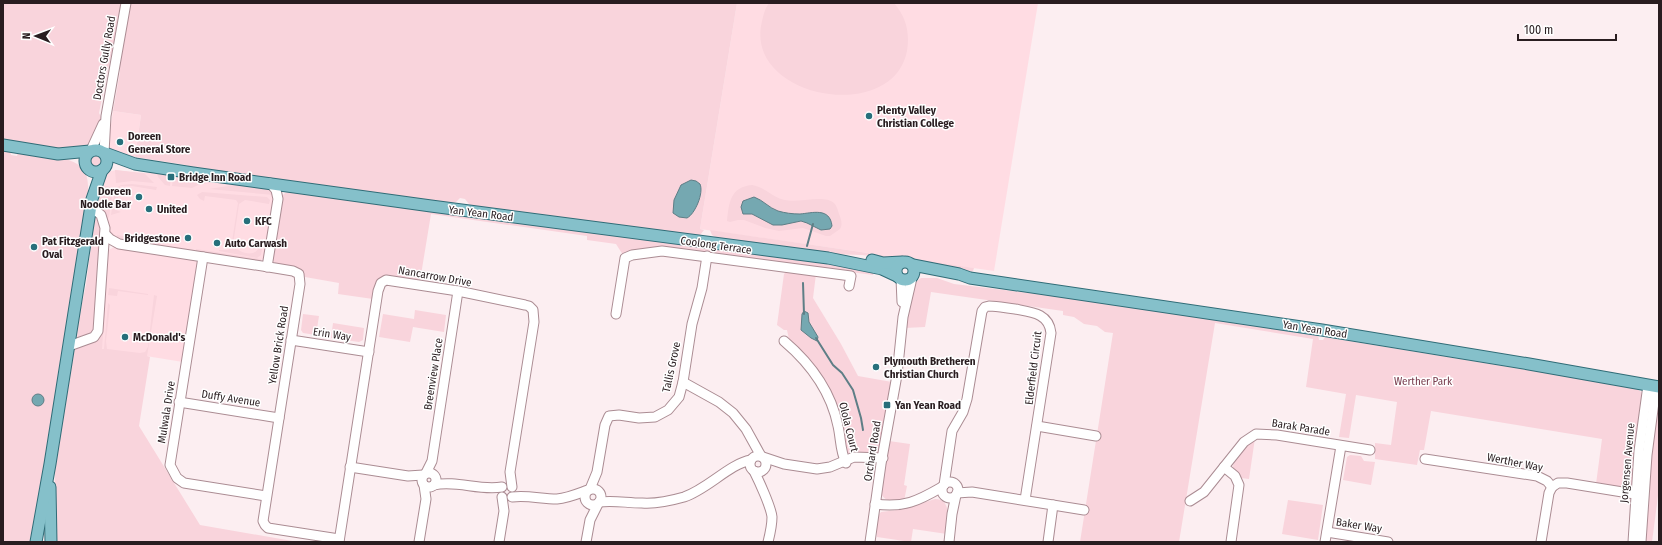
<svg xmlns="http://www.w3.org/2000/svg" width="1662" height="545" font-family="'Fira Sans Condensed',sans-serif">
	<rect width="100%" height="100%" fill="#fceef1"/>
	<g fill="#ffdce3">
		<path d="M737,3H1038L994,271L700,229Z"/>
		<path d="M113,111L141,115L135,157L108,152L109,138Z"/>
		<path d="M116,170L137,173H157L182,177L207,178L275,193L264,258L259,262L114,239L110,237L99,204L98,195L108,172Z"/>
		<path d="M114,247L194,260L197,262L198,268L183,362L78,345L107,251Z"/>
	</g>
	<g fill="#f9d4dc">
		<path d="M3,3H122L99,113L102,119L96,135L87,147L56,149L3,141Z"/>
		<path d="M128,3H737L700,229L704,230L700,235L692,236L474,207L469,204L465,199L460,198L456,202L448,204L196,169L186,165L135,157L141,115L113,111L120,72L119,57Z"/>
		<path d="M769,3H894C906,17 910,32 907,51C893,124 749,99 761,26C763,17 764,10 769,3Z"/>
		<path d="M3,148L10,151L11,155L17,156L18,152C35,154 77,155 85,172C89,180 88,191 88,200L33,542H3Z"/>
		<circle cx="96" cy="161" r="7"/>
		<path d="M115,170L144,173L154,183L132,181L116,183Z"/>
		<path d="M157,173L171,176L170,186L165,185L158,177Z"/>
		<path d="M182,177L221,181L198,185L192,188L172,186L173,178L181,180Z"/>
		<path d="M100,184L113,188L109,217L106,220L99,204Z"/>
		<path d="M132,184L157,187L156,190L132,186H120L116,210L121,212L111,215L115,189L121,185Z"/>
		<path d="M241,184L272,190L274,195L209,189Z"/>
		<path d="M752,185C765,187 773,198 785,200C798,203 825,194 834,203C837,206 838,211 839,214C841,219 843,224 840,229L830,236H826L803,228L779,231L765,228L744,220H738L730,222L727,221C729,203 730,187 752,185Z"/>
		<path d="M202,192L267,197L270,200L269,204L245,200L239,204L233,245C236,250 246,255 253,253C257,252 260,246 263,244L261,255L257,258L219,251V250H228L231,248L238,203L236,200L205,196L204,201L200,199L197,195Z"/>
		<path d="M290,192L737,250L874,270L873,275L705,253L623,255L616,244L587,240V236L431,214L420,281L383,276C374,280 375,291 373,299L338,294L339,283L305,277C302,260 278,273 272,259L282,196L285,193Z"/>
		<path d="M95,215L101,222L94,333L77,339L78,321L86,285Z"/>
		<path d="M710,230L902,258L900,260L862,255L827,254L719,239L712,235Z"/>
		<path d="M117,235L157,242L158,239H162L158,246L117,239Z"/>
		<path d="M196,249L261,259V260L259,262L196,252Z"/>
		<path d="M914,259L974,268L973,271L970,272L923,265Z"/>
		<path d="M788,270L816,274L813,298L841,344L858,376L892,382L880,451L876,454H850L847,453L839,417L789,339L787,330H784L777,325L784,274Z"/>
		<path d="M921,278H937L954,284L1063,297L1314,334L1318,335L1319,340H1323L1325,337L1330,338L1633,387L1640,391L1643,396L1632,484L1624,488L1596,484L1602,439L1431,411L1424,450H1420L1417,465L1375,459V443L1391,445L1397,402L1356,395L1349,438L1339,437L1346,394L1306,387L1313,339L1215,323L1179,542H1080L1113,333L1105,332L1097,326L1084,324L1074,317L1063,315V311L931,292L925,327L905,328L913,284Z"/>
		<path d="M109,288L148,294V295L118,291L117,296L108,295Z"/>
		<path d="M154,295L157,296L147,356L150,357L139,426L200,525L298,542H54L55,469L74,350L76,348L95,340L102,304L105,303L102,349H104L108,303L110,305L106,341L107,349L140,353L145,352L148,347Z"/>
		<path d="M415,310L446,315L444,332L413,327L410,342L379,337L383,314L414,319Z"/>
		<path d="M303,314L319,316L316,335L303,333L301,330Z"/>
		<path d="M333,323L364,328L363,340L359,342L331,338Z"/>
		<path d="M1659,405V488L1652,542H1644L1648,473L1657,409Z"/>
		<path d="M1255,438L1249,479L1241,478L1233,469C1232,458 1246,444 1255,438Z"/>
		<path d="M889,441L910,444L904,485L907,486L904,501C895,501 885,503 881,493Z"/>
		<path d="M1350,455L1361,456L1364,461L1375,462L1371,485L1343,480L1347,457Z"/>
		<path d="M935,499C953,499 947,522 947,534L913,529L911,542L877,537V533L876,530L878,516L881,512L904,509Z"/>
		<path d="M1288,500L1323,505L1318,540L1282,534Z"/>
	</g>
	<g fill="#75a8b1" stroke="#5e7e86">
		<path d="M691,180L696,181L700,184C704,193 695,214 687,218L679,217L673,213L674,200L681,185Z"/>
		<path d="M754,197C763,200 769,208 778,211C785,213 792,214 800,214C812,213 830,207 832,226L830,229L821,230L807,223L801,221L782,225H773L752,214H743L741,207L743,201Z"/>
		<path d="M804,311L808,313L809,322L818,337L817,341L811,338L801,330L802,314Z"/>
		<circle cx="38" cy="400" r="6"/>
	</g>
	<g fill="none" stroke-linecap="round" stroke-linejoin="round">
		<g stroke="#5e7e86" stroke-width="2">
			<path d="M807,246L813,224"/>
			<path d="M803,283L804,314"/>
			<path d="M816,338L833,365L842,373L853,390L861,418L863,430"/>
		</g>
		<g stroke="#ab8c93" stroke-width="11">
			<g id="minor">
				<path d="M91,150L103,124"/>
				<path d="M104,153L106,116L126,3"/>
				<path d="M105,234L110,239L119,244L275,268L293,271L299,274L300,284L263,521L265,525L268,528L339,539"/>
				<path d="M203,257L170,465L177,478L184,483L266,496"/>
				<path d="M267,267L278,199L276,190L270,183"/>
				<path d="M901,279L902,302"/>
				<path d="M616,314L625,258L632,255L662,251L851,276L849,286"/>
				<path d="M291,340L369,352"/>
				<path d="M784,341C811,364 831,391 838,426C841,439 840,451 846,463"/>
				<path d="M69,346L94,337L98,331L105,228L101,215L91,207"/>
				<path d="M683,382L719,402L733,413L746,429L761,456"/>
				<path d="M179,402L279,418"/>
				<path d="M1037,426L1096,436"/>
				<circle cx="758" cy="464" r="8"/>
				<path d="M763,457L784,464L817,469L830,467L854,457L883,458"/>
				<path d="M1425,459L1537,476L1547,481L1552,487"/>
				<path d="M350,467L408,476L423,475"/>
				<path d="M1224,467L1235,476L1239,485L1231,542"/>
				<path d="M754,471C759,481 771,507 772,517C772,525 770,534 768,542"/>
				<circle cx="429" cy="480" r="7"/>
				<path d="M426,473L432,461L458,291"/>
				<circle cx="950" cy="490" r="8"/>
				<path d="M434,485C457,480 479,491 502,487"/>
				<path d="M944,485L952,431L963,412L967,399L982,311L985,307L989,306C998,306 1006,308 1015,309C1031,312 1049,313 1051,333L1025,500"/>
				<path d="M1552,487L1558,483H1567L1641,495"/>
				<circle cx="593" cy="497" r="8"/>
				<path d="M590,489L597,472L605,425L609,416L619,415L639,418L655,417L668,410L679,397L683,382L692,324L702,288L707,256"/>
				<path d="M957,493L972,492L1084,510"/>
				<path d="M512,497C528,495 541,499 557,499C568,498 577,494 588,490"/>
				<path d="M1190,501L1204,492L1244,442L1256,434L1277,435L1370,450"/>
				<path d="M599,502C614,500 627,503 642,503C656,504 670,501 684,497C708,489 729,464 751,460"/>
				<path d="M875,504C904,508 918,501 942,487"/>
				<path d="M1327,532L1388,542"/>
				<path d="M339,542L378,291L381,283L386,280L458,291L525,305L529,306L533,310L534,322L510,472L512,487"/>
				<path d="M419,542L426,499L424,485"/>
				<path d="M499,542L504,511L502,497"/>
				<path d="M586,542L590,520L598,504"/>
				<path d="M870,542L881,464L897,375L903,317L912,278"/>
				<path d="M949,542L952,514L956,495"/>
				<path d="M1048,542L1053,505"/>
				<path d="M1325,542L1341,446"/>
				<path d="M1541,542L1549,493L1552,487"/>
				<path d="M1633,542L1639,451L1648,385"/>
				<path d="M1641,542L1647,455L1656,387"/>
			</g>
		</g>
		<g stroke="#306c77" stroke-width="13">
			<g id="major">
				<path d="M3,145L58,154L90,151"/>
				<circle cx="96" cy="161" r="11"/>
				<path d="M105,153L135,164L193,173L431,206L828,258L882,269L897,276"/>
				<path d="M872,260L883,263L902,262"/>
				<circle cx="905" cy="271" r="9"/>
				<path d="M913,265L959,274L970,278L1322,330L1529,364L1659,387"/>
				<path d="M50,487L51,542"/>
				<path d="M36,542L50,464L92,199L102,170"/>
			</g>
		</g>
		<use href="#minor" stroke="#fff" stroke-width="9"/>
		<use href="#major" stroke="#85c0ca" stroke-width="11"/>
	</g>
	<g fill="#276f7b" stroke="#fff" stroke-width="1.5">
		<circle cx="869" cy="116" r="4"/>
		<circle cx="120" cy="142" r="4"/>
		<rect x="167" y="173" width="8" height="8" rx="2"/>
		<circle cx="139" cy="197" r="4"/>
		<circle cx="149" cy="209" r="4"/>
		<circle cx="247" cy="221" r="4"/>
		<circle cx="188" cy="238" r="4"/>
		<circle cx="217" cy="243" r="4"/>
		<circle cx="34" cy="247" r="4"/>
		<circle cx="125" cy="337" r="4"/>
		<circle cx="876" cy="367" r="4"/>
		<rect x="883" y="401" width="8" height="8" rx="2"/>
	</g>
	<g text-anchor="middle" stroke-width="3" stroke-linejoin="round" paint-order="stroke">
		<g font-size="11" fill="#291d20" stroke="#fff">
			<text transform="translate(104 58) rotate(-80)" y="4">Doctors Gully Road</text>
			<text transform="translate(481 213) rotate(7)" y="4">Yan Yean Road</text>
			<text transform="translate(716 245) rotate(8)" y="4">Coolong Terrace</text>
			<text transform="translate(435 276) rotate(10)" y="4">Nancarrow Drive</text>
			<text transform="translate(1315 329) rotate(9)" y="4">Yan Yean Road</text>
			<text transform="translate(332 334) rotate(9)" y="4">Erin Way</text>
			<text transform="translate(278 345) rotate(-81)" y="4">Yellow Brick Road</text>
			<text transform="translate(671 367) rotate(-78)" y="4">Tallis Grove</text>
			<text transform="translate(1033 368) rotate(-83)" y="4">Elderfield Circuit</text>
			<text transform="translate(433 374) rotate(-81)" y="4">Breenview Place</text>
			<text transform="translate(231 398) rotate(9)" y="4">Duffy Avenue</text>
			<text transform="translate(166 412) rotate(-81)" y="4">Mulwala Drive</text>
			<text transform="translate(849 427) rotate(76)" y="4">Olola Court</text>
			<text transform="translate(1301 427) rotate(9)" y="4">Barak Parade</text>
			<text transform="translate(872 451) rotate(-81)" y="4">Orchard Road</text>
			<text transform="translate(1515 462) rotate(11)" y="4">Werther Way</text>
			<text transform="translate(1627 463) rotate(-85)" y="4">Jorgensen Avenue</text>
			<text transform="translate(1359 525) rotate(9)" y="4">Baker Way</text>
		</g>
		<g font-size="11" font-weight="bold" fill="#291d20" stroke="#fff" text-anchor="start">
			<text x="877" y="114">Plenty Valley<tspan x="877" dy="13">Christian College</tspan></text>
			<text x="128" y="140">Doreen<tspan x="128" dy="13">General Store</tspan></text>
			<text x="179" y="181">Bridge Inn Road</text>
			<text x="131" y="195" text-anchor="end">Doreen<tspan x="131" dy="13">Noodle Bar</tspan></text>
			<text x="157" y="213">United</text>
			<text x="255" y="225">KFC</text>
			<text x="180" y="242" text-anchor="end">Bridgestone</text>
			<text x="42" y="245">Pat Fitzgerald<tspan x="42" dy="13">Oval</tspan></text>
			<text x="225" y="247">Auto Carwash</text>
			<text x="133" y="341">McDonald's</text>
			<text x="884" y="365">Plymouth Bretheren<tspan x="884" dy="13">Christian Church</tspan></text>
			<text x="895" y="409">Yan Yean Road</text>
		</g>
		<g font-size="11" fill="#783c4d" stroke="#fff">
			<text x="1423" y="385">Werther Park</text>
		</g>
	</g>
	<rect width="1662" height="545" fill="none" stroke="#291d20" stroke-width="8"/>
	<g transform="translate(36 36) rotate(271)" stroke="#ffffff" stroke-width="3" paint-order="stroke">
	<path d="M0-3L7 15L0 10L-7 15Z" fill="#291d20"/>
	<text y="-6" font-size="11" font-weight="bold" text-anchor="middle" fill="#291d20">N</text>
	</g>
	<path d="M1518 34v6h98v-6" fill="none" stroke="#291d20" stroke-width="2"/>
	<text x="1524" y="34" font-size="12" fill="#291d20" stroke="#ffffff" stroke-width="3" paint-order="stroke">100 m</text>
</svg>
